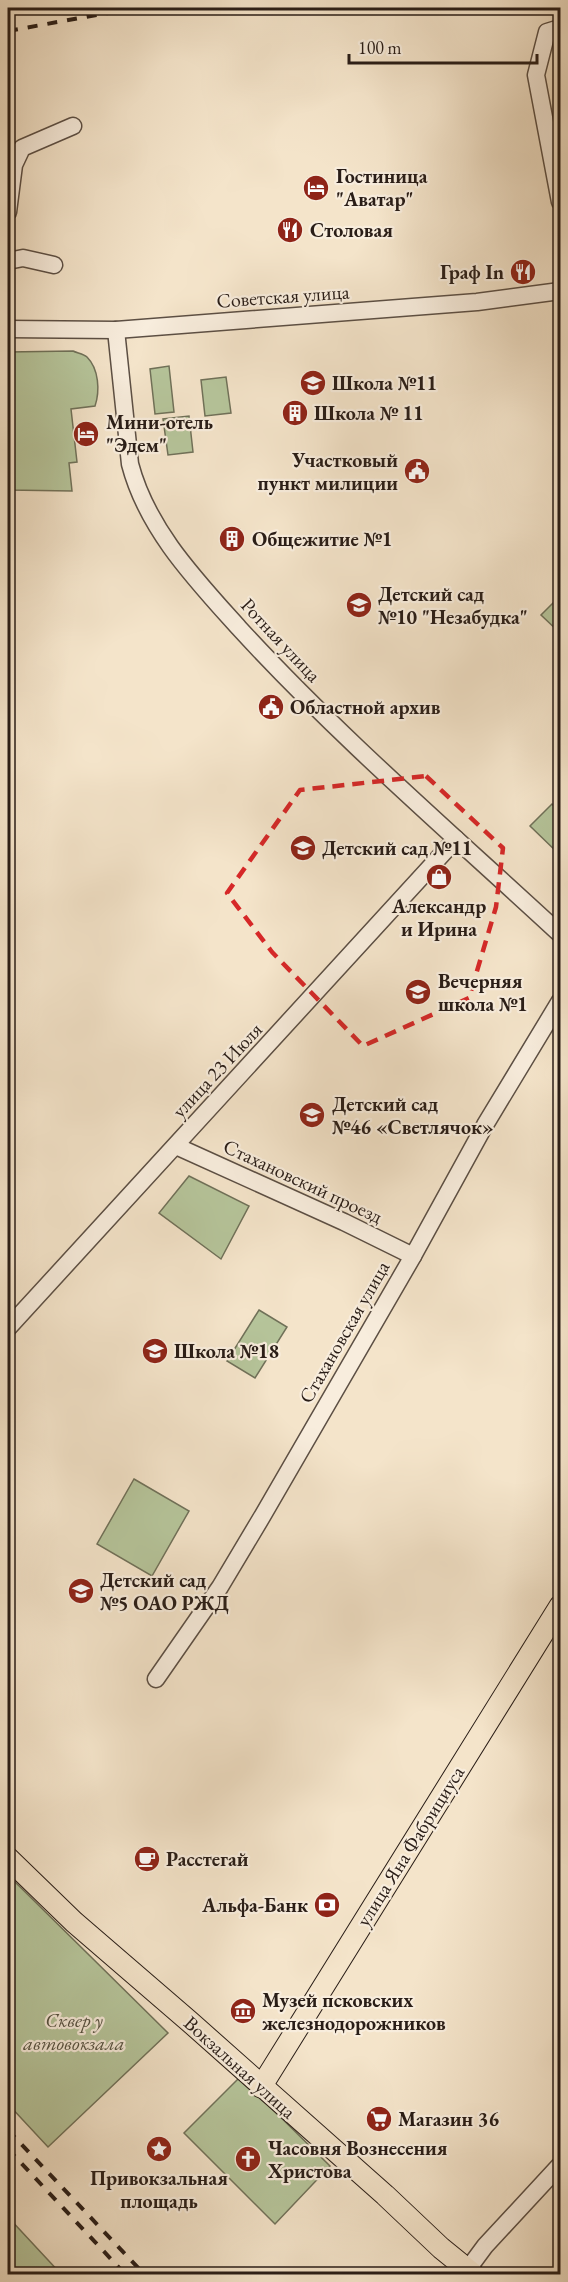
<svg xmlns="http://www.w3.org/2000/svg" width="568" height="2282" font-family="'EB Garamond',serif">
	<rect width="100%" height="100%" fill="#f4e4ca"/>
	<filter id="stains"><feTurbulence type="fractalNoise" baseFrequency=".00333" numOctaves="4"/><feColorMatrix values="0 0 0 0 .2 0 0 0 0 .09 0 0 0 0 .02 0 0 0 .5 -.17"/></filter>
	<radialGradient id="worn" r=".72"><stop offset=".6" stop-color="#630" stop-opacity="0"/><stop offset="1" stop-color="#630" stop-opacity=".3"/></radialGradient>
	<g fill="#b6c59b" stroke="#707159" stroke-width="1.5">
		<path d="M73,351C77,353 84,354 87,357C99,369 100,391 95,406L71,409L77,462L69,463L72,491L8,490V442L11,441L8,414V352Z"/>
		<path d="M169,366L174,412L155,414L150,369Z"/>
		<path d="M226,377L231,413L205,416L201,380Z"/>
		<path d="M189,416L193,452L168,455L163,419Z"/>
		<path d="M559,597L560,598V633L541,615Z"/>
		<path d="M552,804L560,812V855L530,826Z"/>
		<path d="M189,1176L249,1206L221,1259L159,1213Z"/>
		<path d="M259,1310L287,1327L255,1378L227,1361Z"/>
		<path d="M134,1479L189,1511L152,1576L97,1544Z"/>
		<path d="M8,1875L168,2033L48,2147L8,2104Z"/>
		<path d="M240,2077L330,2166L275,2224L184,2133Z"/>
		<path d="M8,2217L61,2274H8Z"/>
	</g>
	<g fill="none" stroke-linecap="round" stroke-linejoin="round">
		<g stroke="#5c4f44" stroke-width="19">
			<g id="minor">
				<path d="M560,28L547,32L536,75L560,202"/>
				<path d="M8,212L14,165L22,148L73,126"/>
				<path d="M8,261L23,258L54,265"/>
				<path d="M8,329L116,330L477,302L560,291"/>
				<path d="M116,330L130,464C147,529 195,579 239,628C339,737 452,834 560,934"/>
				<path d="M176,1146L344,1222L413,1256"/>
				<path d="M8,1328L456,839"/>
				<path d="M156,1679L220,1587L263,1515L413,1256L485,1125L560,1001"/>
				<path d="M468,2269L485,2246L560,2165"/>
			</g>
		</g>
		<g stroke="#291d17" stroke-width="23">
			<g id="major">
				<path d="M8,1858L74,1922L190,2022L385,2195L441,2248L473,2274"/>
				<path d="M261,2087L560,1606"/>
			</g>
		</g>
		<use href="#minor" stroke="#f8eddd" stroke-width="16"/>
		<use href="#major" stroke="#f4e4ca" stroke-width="21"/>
		<g stroke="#291d17" stroke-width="4" stroke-dasharray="10 10" stroke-linecap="butt">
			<path d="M8,13L52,8"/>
			<path d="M8,31L135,8"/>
			<path d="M8,2130L144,2274"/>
			<path d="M8,2149L125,2274"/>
		</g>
	</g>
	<path fill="none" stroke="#d62828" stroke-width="4.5" stroke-dasharray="12 8" stroke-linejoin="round" d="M426,776L503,848L496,907L469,998L363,1046L272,952L227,893L300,790Z"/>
	<defs>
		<g id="hotel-disc" transform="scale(1.35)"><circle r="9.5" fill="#8f2418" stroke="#f8eddd"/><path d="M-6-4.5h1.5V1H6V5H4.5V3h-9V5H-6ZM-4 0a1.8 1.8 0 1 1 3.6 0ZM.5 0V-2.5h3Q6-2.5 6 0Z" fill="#fff"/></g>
		<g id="restaurant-disc" transform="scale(1.35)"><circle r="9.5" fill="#8f2418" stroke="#f8eddd"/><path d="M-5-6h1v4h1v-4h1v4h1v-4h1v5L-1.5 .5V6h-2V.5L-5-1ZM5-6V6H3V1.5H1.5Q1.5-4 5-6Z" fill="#fff"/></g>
		<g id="school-disc" transform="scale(1.35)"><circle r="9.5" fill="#8f2418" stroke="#f8eddd"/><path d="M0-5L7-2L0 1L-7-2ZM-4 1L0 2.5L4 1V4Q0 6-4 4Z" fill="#fff"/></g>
		<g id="building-disc" transform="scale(1.35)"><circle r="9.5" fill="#8f2418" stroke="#f8eddd"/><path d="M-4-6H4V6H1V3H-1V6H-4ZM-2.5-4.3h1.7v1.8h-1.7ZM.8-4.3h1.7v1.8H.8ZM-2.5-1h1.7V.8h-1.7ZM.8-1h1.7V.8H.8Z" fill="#fff"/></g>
		<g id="civic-disc" transform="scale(1.35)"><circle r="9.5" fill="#8f2418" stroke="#f8eddd"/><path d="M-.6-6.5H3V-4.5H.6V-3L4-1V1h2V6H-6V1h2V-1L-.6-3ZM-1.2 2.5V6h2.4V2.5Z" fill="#fff"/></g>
		<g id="shop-disc" transform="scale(1.35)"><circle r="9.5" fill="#8f2418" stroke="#f8eddd"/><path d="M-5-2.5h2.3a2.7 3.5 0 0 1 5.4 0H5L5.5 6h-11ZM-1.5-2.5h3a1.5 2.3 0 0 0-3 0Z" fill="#fff"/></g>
		<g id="cafe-disc" transform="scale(1.35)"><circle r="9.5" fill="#8f2418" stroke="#f8eddd"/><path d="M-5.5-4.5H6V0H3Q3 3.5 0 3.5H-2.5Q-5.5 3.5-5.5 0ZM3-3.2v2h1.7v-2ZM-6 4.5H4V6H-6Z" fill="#fff"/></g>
		<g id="bank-disc" transform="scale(1.35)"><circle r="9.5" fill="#8f2418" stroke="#f8eddd"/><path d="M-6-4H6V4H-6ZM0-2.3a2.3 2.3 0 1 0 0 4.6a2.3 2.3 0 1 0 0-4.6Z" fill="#fff"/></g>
		<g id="museum-disc" transform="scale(1.35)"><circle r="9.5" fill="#8f2418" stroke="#f8eddd"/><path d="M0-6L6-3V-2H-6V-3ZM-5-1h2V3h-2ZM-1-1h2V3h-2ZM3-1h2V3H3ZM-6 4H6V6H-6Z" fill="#fff"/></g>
		<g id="supermarket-disc" transform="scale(1.35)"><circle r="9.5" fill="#8f2418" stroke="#f8eddd"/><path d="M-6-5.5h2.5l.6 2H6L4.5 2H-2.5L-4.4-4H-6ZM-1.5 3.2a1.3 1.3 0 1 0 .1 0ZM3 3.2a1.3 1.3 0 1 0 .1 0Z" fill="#fff"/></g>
		<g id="sight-disc" transform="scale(1.35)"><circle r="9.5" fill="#8f2418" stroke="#f8eddd"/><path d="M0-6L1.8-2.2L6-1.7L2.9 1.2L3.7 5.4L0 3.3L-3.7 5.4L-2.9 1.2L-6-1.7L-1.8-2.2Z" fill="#fff"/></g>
		<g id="church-disc" transform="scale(1.35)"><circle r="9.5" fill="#8f2418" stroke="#f8eddd"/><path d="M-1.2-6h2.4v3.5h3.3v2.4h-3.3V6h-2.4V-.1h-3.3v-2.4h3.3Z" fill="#fff"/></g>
	</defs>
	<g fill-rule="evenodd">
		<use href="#hotel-disc" x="316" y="188"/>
		<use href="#restaurant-disc" x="290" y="230"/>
		<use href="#restaurant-disc" x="523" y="272"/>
		<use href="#school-disc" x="313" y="383"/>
		<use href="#building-disc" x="295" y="413"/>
		<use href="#hotel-disc" x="86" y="434"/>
		<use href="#civic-disc" x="417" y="471"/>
		<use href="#building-disc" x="232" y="539"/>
		<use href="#school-disc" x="359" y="605"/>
		<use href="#civic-disc" x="271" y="707"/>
		<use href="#school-disc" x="303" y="848"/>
		<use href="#shop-disc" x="439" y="877"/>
		<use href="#school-disc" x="418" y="992"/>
		<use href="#school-disc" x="312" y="1115"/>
		<use href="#school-disc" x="155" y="1351"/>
		<use href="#school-disc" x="81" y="1591"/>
		<use href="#cafe-disc" x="147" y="1859"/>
		<use href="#bank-disc" x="327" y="1905"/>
		<use href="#museum-disc" x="243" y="2011"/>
		<use href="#supermarket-disc" x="379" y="2119"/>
		<use href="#sight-disc" x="159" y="2149"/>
		<use href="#church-disc" x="248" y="2159"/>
	</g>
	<g text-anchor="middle" stroke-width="4.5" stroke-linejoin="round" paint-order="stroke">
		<g font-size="20" font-weight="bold" fill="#291d17" stroke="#f8eddd" text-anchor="start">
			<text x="336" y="183">Гостиница<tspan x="336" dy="23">"Аватар"</tspan></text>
			<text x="310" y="237">Столовая</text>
			<text x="504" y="279" text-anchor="end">Граф In</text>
			<text x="332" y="390">Школа №11</text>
			<text x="314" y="420">Школа № 11</text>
			<text x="106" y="429">Мини-отель<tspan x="106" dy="23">"Эдем"</tspan></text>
			<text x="398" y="467" text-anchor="end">Участковый<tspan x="398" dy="23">пункт милиции</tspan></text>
			<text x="252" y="546">Общежитие №1</text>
			<text x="378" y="601">Детский сад<tspan x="378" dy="23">№10 "Незабудка"</tspan></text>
			<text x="290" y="714">Областной архив</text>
			<text x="322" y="855">Детский сад №11</text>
			<text x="439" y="913" text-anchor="middle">Александр<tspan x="439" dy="23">и Ирина</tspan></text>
			<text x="438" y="988">Вечерняя<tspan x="438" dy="23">школа №1</tspan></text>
			<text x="332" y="1111">Детский сад<tspan x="332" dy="23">№46 «Светлячок»</tspan></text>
			<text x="174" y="1358">Школа №18</text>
			<text x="100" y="1587">Детский сад<tspan x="100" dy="23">№5 ОАО РЖД</tspan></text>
			<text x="166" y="1866">Расстегай</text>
			<text x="308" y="1912" text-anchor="end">Альфа-Банк</text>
			<text x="262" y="2007">Музей псковских<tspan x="262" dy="23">железнодорожников</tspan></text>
			<text x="398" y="2126">Магазин 36</text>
			<text x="268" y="2155">Часовня Вознесения<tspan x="268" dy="23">Христова</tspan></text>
			<text x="159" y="2185" text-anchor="middle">Привокзальная<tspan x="159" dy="23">площадь</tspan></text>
		</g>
		<g font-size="20" fill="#291d17" stroke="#f8eddd">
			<text transform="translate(283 296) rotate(-4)" y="7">Советская улица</text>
			<text transform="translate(281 640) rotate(47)" y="7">Ротная улица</text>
			<text transform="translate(217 1070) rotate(-47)" y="7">улица 23 Июля</text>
			<text transform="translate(303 1181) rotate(25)" y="7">Стахановский проезд</text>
			<text transform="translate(344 1332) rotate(-60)" y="7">Стахановская улица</text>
			<text transform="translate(410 1846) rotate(-58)" y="7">улица Яна Фабрициуса</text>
			<text transform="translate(240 2067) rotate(42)" y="7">Вокзальная улица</text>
		</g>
		<g font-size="20" font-style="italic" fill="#534f3f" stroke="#f8eddd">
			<text x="74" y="2027">Сквер у<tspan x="74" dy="23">автовокзала</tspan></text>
		</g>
	</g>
	<rect width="568" height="2282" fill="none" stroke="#f4e4ca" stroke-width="30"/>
	<rect x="9" y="9" width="550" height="2264" fill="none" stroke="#291d17" stroke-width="3"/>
	<rect x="15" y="15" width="538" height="2252" fill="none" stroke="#291d17" stroke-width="1.5"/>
	<path d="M349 54v9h188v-9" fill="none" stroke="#291d17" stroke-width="3"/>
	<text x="358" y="54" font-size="18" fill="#291d17" stroke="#f8eddd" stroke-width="4.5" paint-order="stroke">100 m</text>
	<rect width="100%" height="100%" filter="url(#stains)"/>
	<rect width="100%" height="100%" fill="url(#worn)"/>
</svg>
